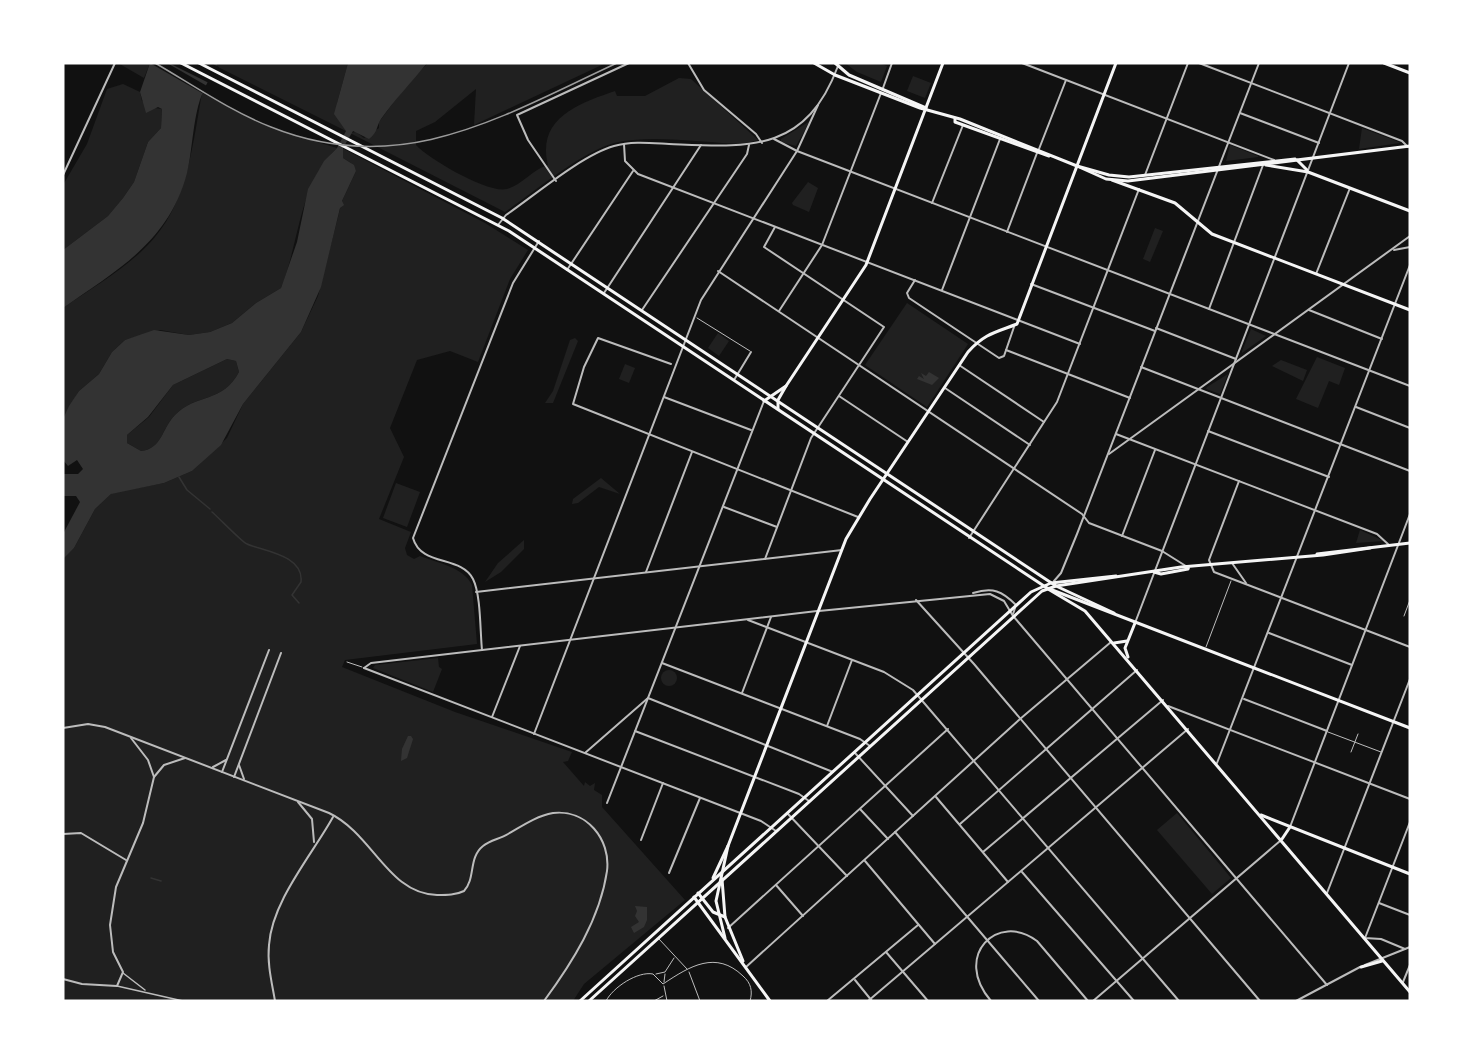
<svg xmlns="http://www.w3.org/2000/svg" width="1473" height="1064" font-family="'Source Serif 4',serif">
	<rect width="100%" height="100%" fill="#111"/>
	<g fill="#202020">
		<path d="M118,63H150L144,78Z"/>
		<path d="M218,63H348L337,103L346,131L216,66Z"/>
		<path d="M428,63H606L474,125L476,89L435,122L416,131V145C429,159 488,194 507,189C522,185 533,169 548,165C536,118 580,103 615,91L617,96H645L679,78L691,79L758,140L742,144C704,143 651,134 614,143C581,152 534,192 505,212L350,133L356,132L364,138L379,128V122L407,84Z"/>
		<path d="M845,63H879L887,66L881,82L857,72Z"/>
		<path d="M913,76L931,83L925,98L907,91Z"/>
		<path d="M123,84L140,92L142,101L155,108L162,109L161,128L148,142L134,182L123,198L108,216L63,250V185L87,144L107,89Z"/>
		<path d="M202,93L271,128L337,148C299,183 300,241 281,288L256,303L232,323L210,332L189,335L160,330L125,340L112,352L99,374L79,391L63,419V308C93,287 131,266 155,237C188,198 193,142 202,93Z"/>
		<path d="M810,121L796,146L781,142V139Z"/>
		<path d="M1362,128L1399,142L1400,143L1359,149Z"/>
		<path d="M1230,145L1258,156V157L1226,161Z"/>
		<path d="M342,148L485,223L528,250L510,279L478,362L450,351L417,360L390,428L404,457L379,519L411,532L405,548L407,555L414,559L420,556C438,563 463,567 472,585L477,644L345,660L342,667L455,712L572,752L568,761L563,762L584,786L585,782L590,786L595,783L594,790L602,795V807L685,900L584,984L573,1001H63V558L74,548L95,509L112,493L164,483L192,471L227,438L243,404L301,332L318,296L342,201L356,171L351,163L343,158Z"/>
		<path d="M808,182L818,188L809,212L793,205L792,203Z"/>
		<path d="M1155,228L1163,231L1150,262L1143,259Z"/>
		<path d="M907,303L968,344L927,407L865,365Z"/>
		<path d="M1251,329L1266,336L1242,353V351Z"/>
		<path d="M718,333L729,341L719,356L708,348Z"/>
		<path d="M575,338L578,341L553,403H545L553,391L570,340Z"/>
		<path d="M1317,357L1345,368L1339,385L1329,381L1318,408L1296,399Z"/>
		<path d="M227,359L236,361L239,372C223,403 197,393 175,415C162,428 162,449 141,451L127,443V435L149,417L173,385Z"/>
		<path d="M1281,360L1307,370L1303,381L1272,366Z"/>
		<path d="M625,364L635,368L629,383L619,379Z"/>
		<path d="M1228,374L1220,394L1206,389L1207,387Z"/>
		<path d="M601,478L620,494L599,487L578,503L572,504L573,499Z"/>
		<path d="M396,483L420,492L407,527L383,518Z"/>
		<path d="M1360,530L1384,541L1356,543Z"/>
		<path d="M524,540V549L501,572L485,582L498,563Z"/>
		<path d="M438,658L439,667L442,669L433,692L373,668L375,665Z"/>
		<circle cx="669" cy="678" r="8"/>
		<path d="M1177,813L1231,878L1212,894L1157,830Z"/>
	</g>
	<g fill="#333" fill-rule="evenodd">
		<path d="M150,63H218C213,73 207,82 203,92C193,114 193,148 187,173C169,242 117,270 63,308V250L108,216L123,198L134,182L148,142L161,128L162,109L158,107L146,113L140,92Z"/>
		<path d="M348,63H427C412,82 395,99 381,119C376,127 378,132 369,139L353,131L343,148V158L354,165L356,171L342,201L344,205L340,208L321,287L301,332L243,404L221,445L192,471L164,483L111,494L95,509L74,548L63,559V534L80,502L76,496H63V474H78L83,469L77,460L68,466L63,460V419L69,406L79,391L99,374L112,352L125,340L154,330L189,335L210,332L232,323L256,303L281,288L297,242L308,189L324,161L337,148L346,131L334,114ZM227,359L236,361L239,372C223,403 197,393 175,415C162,428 162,449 141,451L127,443V435L148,417L173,385Z"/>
		<path d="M929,372L939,378L932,385L917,379L919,376L924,379L921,373L926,376Z"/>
		<path d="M411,736L413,739L407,758L401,761L402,749L408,736Z"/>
		<path d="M635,906L647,907V920L644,927L634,933L631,927L639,922L635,916L637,911Z"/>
	</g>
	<g fill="#111">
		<path d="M150,63H167L207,86L202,93Z"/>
		<path d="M169,63H211L219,67L211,84Z"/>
	</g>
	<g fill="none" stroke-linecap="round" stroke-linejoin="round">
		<g stroke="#333" stroke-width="1.5">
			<path d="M179,477L187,490L210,509"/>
			<path d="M212,512C218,517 243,543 247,544C263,551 304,555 301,582L292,595L299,603"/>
			<path d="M151,878L161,881"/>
		</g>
		<g stroke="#bcbcbc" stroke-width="1">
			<path d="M697,318L750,351"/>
			<path d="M1404,616L1410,600"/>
			<path d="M1206,647L1231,581"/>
			<path d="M347,662L362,667"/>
			<path d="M1328,732L1381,752"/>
			<path d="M1351,752L1358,734"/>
			<path d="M659,939L687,969"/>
			<path d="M689,972L700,1001"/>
			<path d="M656,974L665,972L674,958"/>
			<path d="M664,982L665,974"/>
			<path d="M664,986L667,1001"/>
			<path d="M606,1001C613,987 638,971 653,974L663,984C690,966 716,950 743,976C751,983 753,991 750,1001"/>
			<path d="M654,1001L663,996"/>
		</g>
		<g stroke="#bcbcbc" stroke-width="1.5">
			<path d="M123,973L145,990"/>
			<path d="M117,986L183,1001"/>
		</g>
		<g stroke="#bcbcbc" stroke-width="2">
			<path d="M688,63L704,90L756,134L762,143"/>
			<path d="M1022,63L1274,160"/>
			<path d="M1199,63L1402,141L1408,147"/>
			<path d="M883,88L892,63"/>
			<path d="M1240,113L1319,143"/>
			<path d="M774,139L797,151L1410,386"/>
			<path d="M624,144L625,161L638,174L1080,344"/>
			<path d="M1039,149L1066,80"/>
			<path d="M63,175L115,63"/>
			<path d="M1145,175L1188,63"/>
			<path d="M556,181L528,140L517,115L629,63"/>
			<path d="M932,203L963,125"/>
			<path d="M1007,232L1037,153"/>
			<path d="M1394,250L1410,247"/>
			<path d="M567,270L633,171"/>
			<path d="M718,271L1082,514L1089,523L1162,551L1189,568"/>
			<path d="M1316,274L1350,188"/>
			<path d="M915,280L907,293L909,298L999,358L1004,356L1014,327"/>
			<path d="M1031,284L1155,331"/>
			<path d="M942,290L1000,139"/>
			<path d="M604,293L701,145"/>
			<path d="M1209,309L1263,165"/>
			<path d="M642,310L747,154L749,145"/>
			<path d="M1309,310L1382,339"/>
			<path d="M779,311L822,245L881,93"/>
			<path d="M1156,328L1236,359"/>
			<path d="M1006,350L1130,398"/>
			<path d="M671,364L598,338L584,367L573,404L858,517"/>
			<path d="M959,365L1044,422"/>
			<path d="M1141,367L1410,471"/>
			<path d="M734,380L751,352"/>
			<path d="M945,388L1030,445"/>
			<path d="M839,396L908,442"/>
			<path d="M664,397L751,430"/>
			<path d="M1356,407L1410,428"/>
			<path d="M1208,431L1329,477"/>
			<path d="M1116,434L1377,534L1389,545"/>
			<path d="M1109,454L1410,236"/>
			<path d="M1239,481L1209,560L1214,572L1410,647"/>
			<path d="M724,507L777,527"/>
			<path d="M1122,536L1155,450"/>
			<path d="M969,538L1057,402L1139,189"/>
			<path d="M765,559L811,438L884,327L764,247L775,227"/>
			<path d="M1232,563L1246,583"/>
			<path d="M646,572L692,452"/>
			<path d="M476,592L842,550"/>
			<path d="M916,600L974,664L1260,1001"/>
			<path d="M1014,617L1327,985"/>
			<path d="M748,620L884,672L913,690L1179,1001"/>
			<path d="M1269,633L1352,665"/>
			<path d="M482,650C480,631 481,595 473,579C461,555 421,567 413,538L513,283L539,241"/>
			<path d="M662,663L860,739L870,746"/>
			<path d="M364,668L371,663L817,611"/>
			<path d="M364,668L761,821L776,831"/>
			<path d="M742,693L771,617"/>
			<path d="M1244,699L1327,731"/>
			<path d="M1168,706L1410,799"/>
			<path d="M492,717L520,646"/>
			<path d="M827,726L852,660"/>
			<path d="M63,728L88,724L105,727L329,813C373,834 388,894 437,895C447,895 456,895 464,891C476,878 468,858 483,846C490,840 500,839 508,834C522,826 536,816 553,813C586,809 611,839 607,871C600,919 572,963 544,1001"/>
			<path d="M635,731L799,794L809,801"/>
			<path d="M534,734L701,300L797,151L818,105"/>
			<path d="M131,738L148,760L154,777"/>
			<path d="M585,753L648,698L833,772"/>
			<path d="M855,753L913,816"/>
			<path d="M239,765L244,779"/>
			<path d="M213,767L226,760"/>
			<path d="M222,772L269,650"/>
			<path d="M234,777L281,653"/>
			<path d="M936,797L1008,882"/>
			<path d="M298,802L312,819L314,842"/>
			<path d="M607,803L764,401"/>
			<path d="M860,809L888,839"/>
			<path d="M788,814L847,876"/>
			<path d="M960,824L1137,670"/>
			<path d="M1290,827L1410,514"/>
			<path d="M895,832L1039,1001"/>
			<path d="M63,834L81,833L126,860"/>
			<path d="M641,840L663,783"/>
			<path d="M983,852L1163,700"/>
			<path d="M865,861L935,944"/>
			<path d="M1022,872L1134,1001"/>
			<path d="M669,873L700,798"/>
			<path d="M776,885L803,916"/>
			<path d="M1327,893L1410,679"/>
			<path d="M1379,903L1410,915"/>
			<path d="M728,928L948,729"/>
			<path d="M1405,949L1381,939L1365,938L1410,822"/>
			<path d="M886,952L928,1001"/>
			<path d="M746,967L1020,719L1111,642"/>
			<path d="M63,979L82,984L117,986L123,972L113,952L110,925L116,887L143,823L154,777L164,765L185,758"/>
			<path d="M855,980L872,1001"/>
			<path d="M1403,982L1410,965"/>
			<path d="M275,1001C272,983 267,964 269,945C272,901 312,855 333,817"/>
			<path d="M827,1001L918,925"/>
			<path d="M868,1001L1188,729"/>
			<path d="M991,1001C952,956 998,911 1037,941L1088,1001"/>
			<path d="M1093,1001L1280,841"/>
		</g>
		<g stroke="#bcbcbc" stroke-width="2">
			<path d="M498,225L506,215C535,195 582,155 614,146C632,141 650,143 669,144C748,147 805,154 838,66"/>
			<path d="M1054,581L1061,573L1077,534L1259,63"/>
			<path d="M973,593C993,587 1002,591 1016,605L1013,614"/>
			<path d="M819,611L990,594L1004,601L1013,616"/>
			<path d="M1135,623L1349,63"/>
			<path d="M1217,763L1410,265"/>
			<path d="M1365,965L1410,947"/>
			<path d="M1296,1001L1360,967"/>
		</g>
		<g stroke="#f5f5f5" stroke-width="3">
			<path d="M1384,63L1410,73"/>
			<path d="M1297,160L1307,170"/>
			<path d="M1266,165L1308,172L1410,211"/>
			<path d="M1112,180L1175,203L1212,234L1410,310"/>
			<path d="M764,401L786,386L866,265L943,63"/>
			<path d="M1261,815L1410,874"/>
			<path d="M1282,839L1290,827"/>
			<path d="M722,879L725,917L743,961"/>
			<path d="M694,897L770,1001"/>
			<path d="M725,938L716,901L728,846L846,539L870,499L968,352C985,333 997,332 1017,324L1116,63"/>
		</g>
		<g stroke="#f5f5f5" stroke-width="3">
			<path d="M181,63L509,231L1047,588L1410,728"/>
			<path d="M199,63L502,218L1056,586L1114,613"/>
			<path d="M814,63L835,75L920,108L960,119L1077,166L1109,175L1129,177L1295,159"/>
			<path d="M835,63L849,75L926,108"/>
			<path d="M955,119V122L1049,156"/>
			<path d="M1077,166L1106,179L1128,181L1410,146"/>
			<path d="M778,409V400L786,386"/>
			<path d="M1317,554L1410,543"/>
			<path d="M1154,572L1161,574L1188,569"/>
			<path d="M1048,589L1085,611L1410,992"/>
			<path d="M1114,643L1127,641"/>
			<path d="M1128,657L1125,648L1135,623"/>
			<path d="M713,878L728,846"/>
			<path d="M698,893L713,912L725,917"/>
			<path d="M1361,967L1382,961"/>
			<path d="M580,1001L1031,592L1051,583L1116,576"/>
			<path d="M589,1001L1042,591L1056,586L1181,567L1323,555L1370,548"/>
		</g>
		<path stroke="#9a9a9a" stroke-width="1.5" d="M155,63C193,85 230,111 271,127C401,179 501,117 617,63"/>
	</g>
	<rect width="1473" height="1064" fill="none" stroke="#ffffff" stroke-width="129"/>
</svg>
